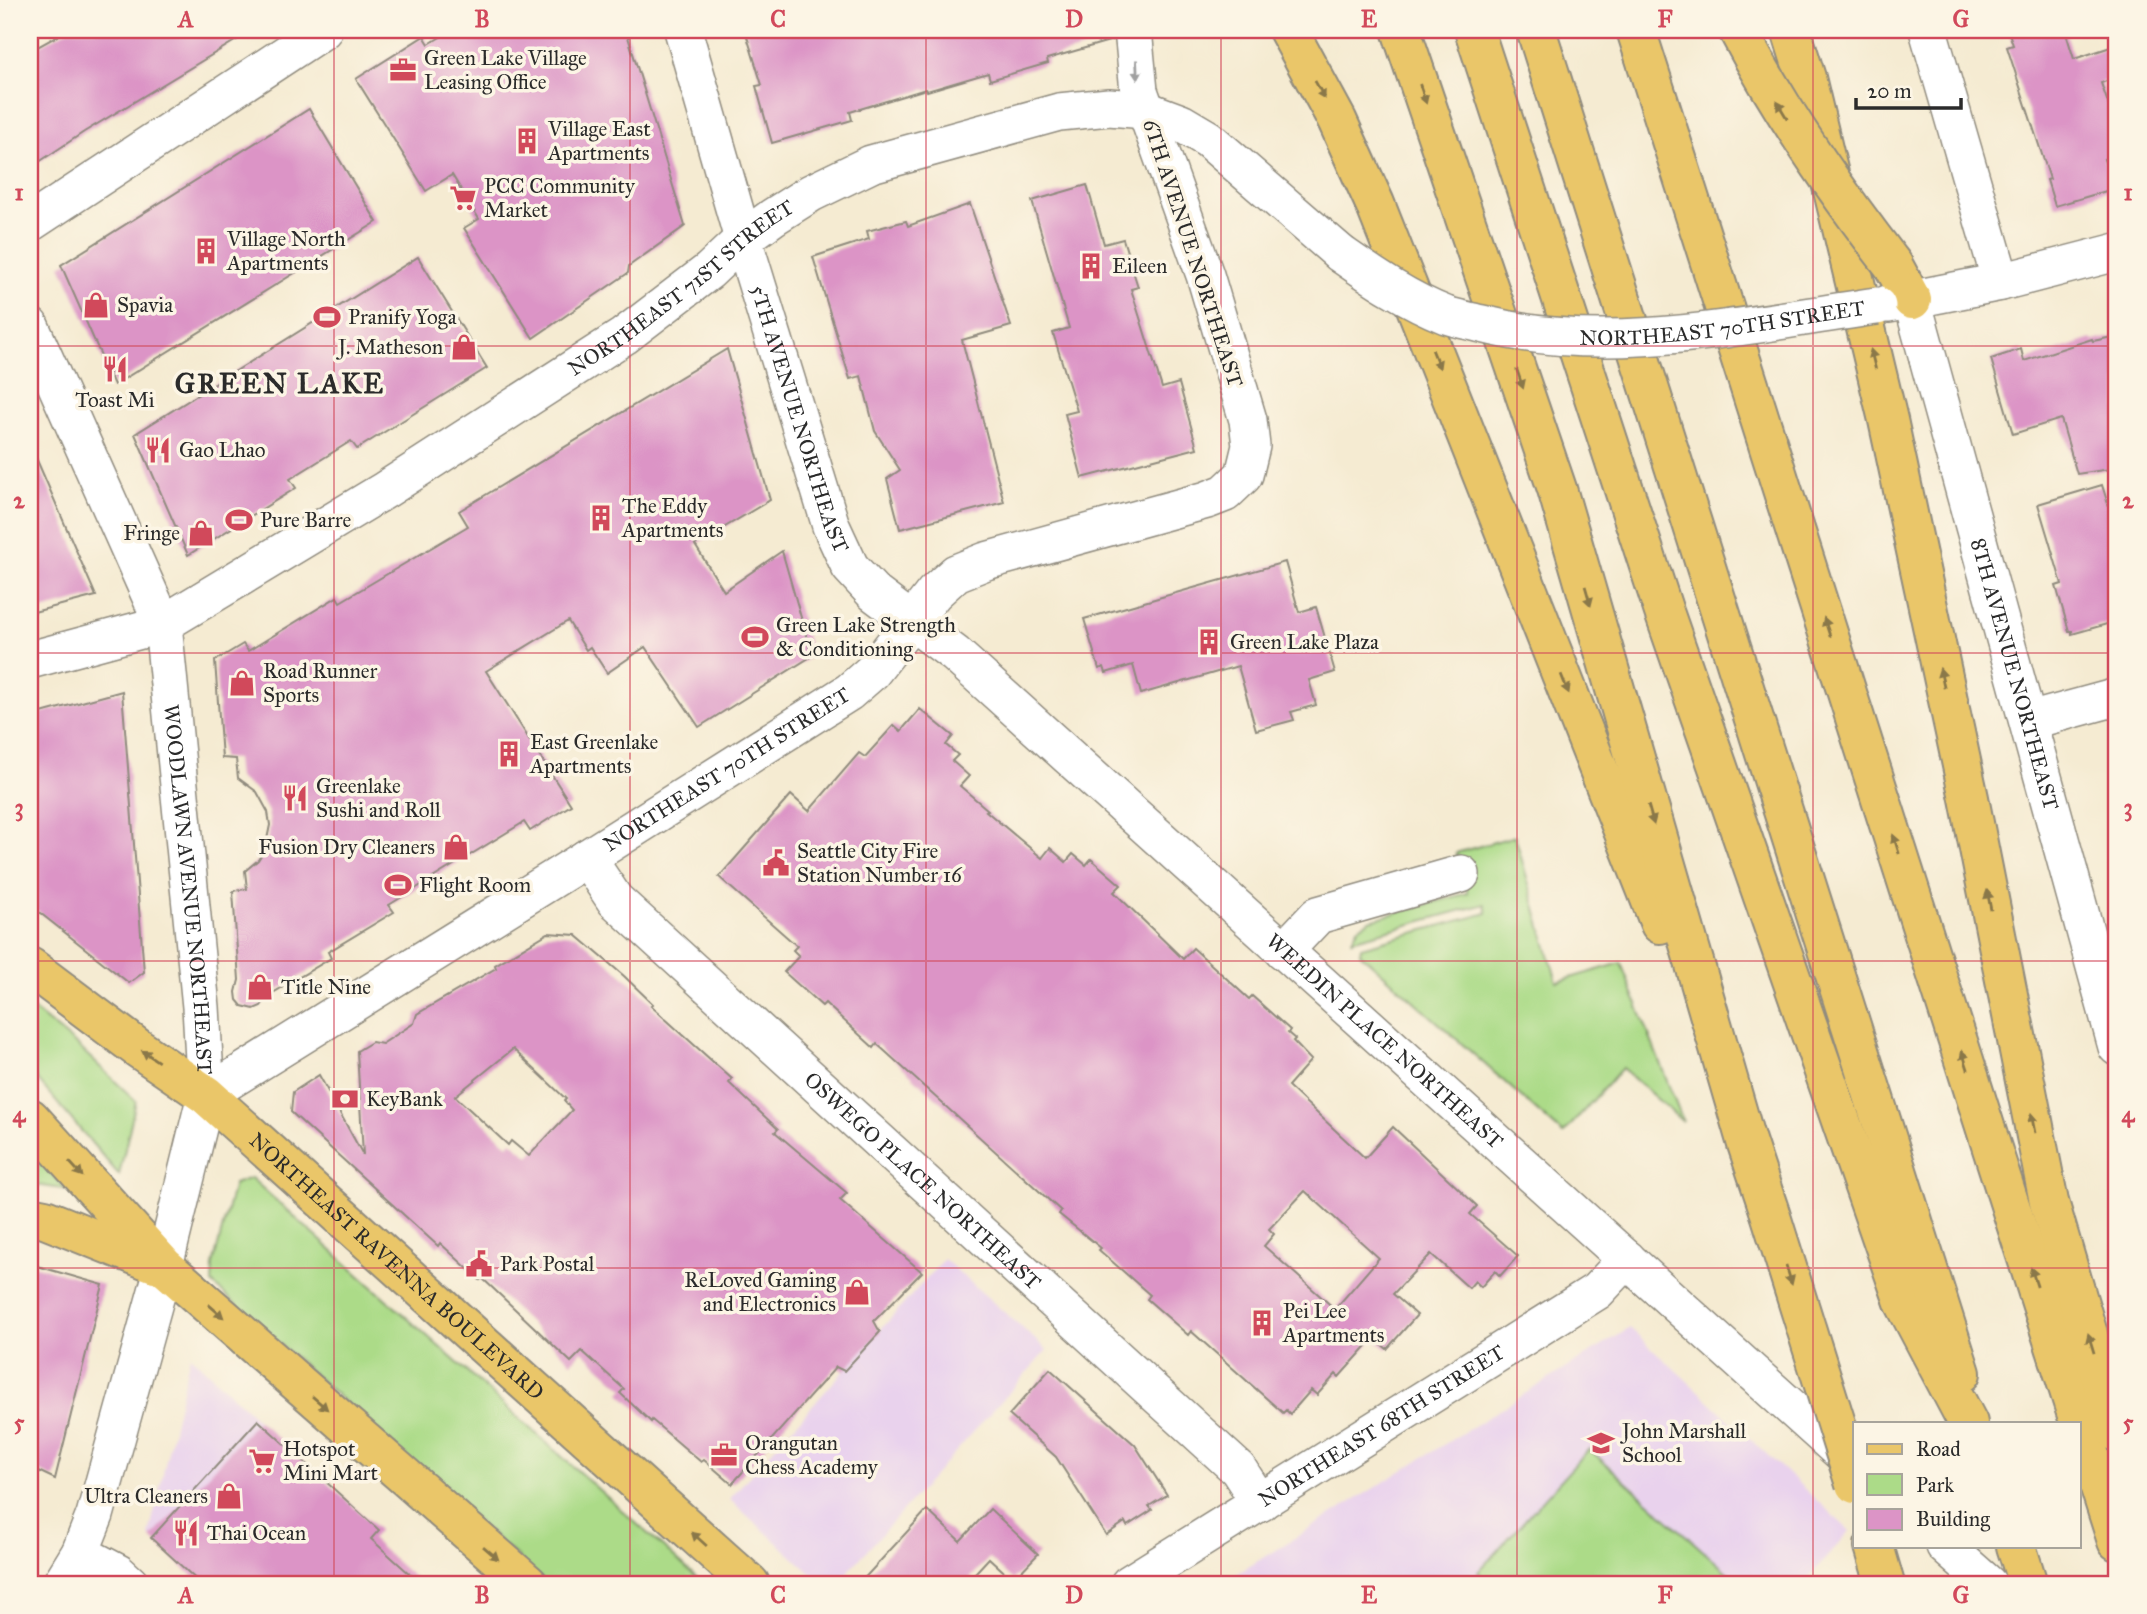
<svg xmlns="http://www.w3.org/2000/svg" width="2147" height="1614" font-family="'IM FELL Great Primer',serif">
	<rect width="100%" height="100%" fill="#fcf5e5"/>
	<filter id="ink" filterUnits="userSpaceOnUse"><feTurbulence type="fractalNoise" baseFrequency=".0143" numOctaves="2"/><feDisplacementMap in="SourceGraphic" scale="14" xChannelSelector="R" yChannelSelector="G"/><feConvolveMatrix kernelMatrix="1 2 1 2 8 2 1 2 1" color-interpolation-filters="sRGB"/></filter>
	<filter id="wash" filterUnits="userSpaceOnUse"><feTurbulence type="fractalNoise" baseFrequency=".00686" numOctaves="4" result="noise"/><feDisplacementMap in="SourceGraphic" scale="28" xChannelSelector="R" yChannelSelector="G"/><feGaussianBlur stdDeviation="1.57" result="paint"/><feColorMatrix in="noise" values="0 0 0 0 0 0 0 0 0 0 0 0 0 0 0 0 0 1.4 0 .05"/><feComposite in="paint" operator="in"/></filter>
	<g filter="url(#wash)">
		<rect width="100%" height="100%" fill="#f5ebd2"/>
		<g fill="#e9d2ed">
			<path d="M944,1259L1047,1350L837,1584H823L729,1499Z"/>
			<path d="M1630,1328L1850,1531L1803,1584H1221Z"/>
			<path d="M190,1355L258,1420L379,1530L330,1584H201L149,1535Z"/>
		</g>
		<g fill="#acdb88" stroke="#6c835a" stroke-width="2">
			<path d="M1515,836L1557,982L1621,963L1683,1122L1622,1068L1563,1134L1360,953L1361,947L1487,913L1485,904L1352,940L1358,928L1370,920L1468,893L1456,853Z"/>
			<path d="M30,1007L77,1045L136,1101L119,1175L30,1071Z"/>
			<path d="M30,1153L68,1190L30,1184Z"/>
			<path d="M251,1178L704,1584H547L212,1283L213,1265L234,1184Z"/>
			<path d="M1589,1449L1728,1573L1718,1584H1492L1478,1572Z"/>
		</g>
		<g id="blocks">
			<g fill="#dc94c6" fill-rule="evenodd">
				<path d="M68,30H253L84,132L30,168V51Z"/>
				<path d="M452,30H626L685,226L629,266L628,273L533,338L464,228L479,219L452,175L426,191L356,79L424,36L429,44Z"/>
				<path d="M745,30H1112L1113,40L1047,59L1048,63L990,80L988,73L927,91L926,89L850,112L852,120L772,143L756,86L762,85Z"/>
				<path d="M2008,30H2065L2074,59L2117,45V77L2101,83L2117,129V155L2104,159L2113,189L2055,206L2047,180L2050,179L2007,47L2013,45Z"/>
				<path d="M309,109L377,222L114,385L61,265Z"/>
				<path d="M1087,185L1104,244L1123,239L1138,287L1131,289L1162,388L1179,383L1197,448L1082,478L1065,414L1077,411L1053,333L1069,328L1032,201Z"/>
				<path d="M970,204L1011,326L962,340L1004,502L900,529L887,479L900,470L875,431L861,376L850,379L813,257L869,239L867,231L906,221L908,226Z"/>
				<path d="M418,257L487,368L357,449L351,441L290,479L296,488L188,555L135,434Z"/>
				<path d="M2117,336V468L2077,474L2061,419L2013,434L1991,359L2021,349L2024,361L2092,339L2093,341Z"/>
				<path d="M727,349L770,500L695,545L724,591L782,551L812,656L699,727L645,647L607,673L590,647L586,650L568,621L486,671L571,805L530,831L524,822L470,855L389,905L394,912L328,952L331,958L268,996L261,1006L254,1009L242,1006L237,1000L236,992L239,980L233,891L247,889L245,871L258,860L265,849L270,825L268,812L257,792L238,778L236,759L222,758L215,661L243,644L248,651L337,597L340,602L468,526L459,511Z"/>
				<path d="M30,444L96,596L30,613Z"/>
				<path d="M2102,485L2117,533V604L2109,606L2114,622L2072,634V631H2069L2056,586L2062,584L2038,504Z"/>
				<path d="M1285,562L1299,612L1316,607L1335,672L1309,680L1316,705L1291,712L1294,720L1256,730L1238,666L1141,694L1133,665L1106,673L1104,667L1099,669L1084,619Z"/>
				<path d="M122,691L144,972L129,983L30,905V716Z"/>
				<path d="M920,709L953,736L946,745L958,755L952,761L969,776L960,786L988,810L986,811L1042,858L1050,848L1066,862L1073,854L1086,865L1091,859L1121,885L1114,892L1183,959L1193,948L1249,999L1252,996L1290,1030L1288,1033L1295,1039L1293,1041L1311,1060L1288,1086L1365,1158L1393,1127L1477,1206L1470,1214L1518,1256L1500,1276L1495,1271L1481,1287L1475,1281L1469,1288L1431,1254L1393,1294L1417,1315L1387,1349L1374,1338L1339,1377L1336,1374L1317,1395L1311,1390L1290,1414L1286,1410L1283,1413L1191,1331L1188,1335L1147,1299L1150,1295L1099,1250L1101,1248L1059,1214L1061,1211L877,1044L874,1048L825,1003L822,1006L784,972L799,956L793,950L797,946L719,877L791,795L809,811L859,753L865,757L894,725L901,731ZM1305,1191L1379,1258L1335,1309L1264,1246L1274,1234L1269,1229Z"/>
				<path d="M548,933L576,935L624,976L653,1004L651,1006L732,1079L729,1083L778,1129L775,1132L847,1193L840,1200L922,1272L874,1321L880,1332L844,1371L836,1367L732,1484L704,1460L701,1462L652,1420L651,1422L620,1393L624,1389L582,1351L571,1362L482,1278L480,1280L440,1243L438,1246L291,1112L293,1092L319,1075L363,1155L357,1051L372,1042L382,1044L414,1023L417,1014L496,968L495,965ZM513,1049L566,1099L564,1101L572,1110L529,1156L511,1141L508,1145L455,1096Z"/>
				<path d="M30,1264L103,1285L55,1479L30,1467Z"/>
				<path d="M1050,1369L1135,1445L1167,1495L1149,1506L1152,1510L1127,1526L1125,1522L1106,1535L1056,1457L1009,1415Z"/>
				<path d="M258,1420L379,1530L371,1539L421,1584H201L151,1538Z"/>
				<path d="M990,1509L1038,1554L1013,1580L989,1558L965,1584H859L927,1510L960,1541Z"/>
			</g>
		</g>
	</g>
	<g filter="url(#ink)">
		<use href="#blocks" fill-opacity="0" stroke="#908b7e" stroke-width="2"/>
		<g fill="none" stroke-linecap="round" stroke-linejoin="round">
			<g stroke="#908b7e" stroke-width="40">
				<g id="minor">
					<path id="s1" d="M683,30L743,239L831,526L850,567L874,593L955,654L1855,1465"/>
					<path d="M1928,30L2001,282"/>
					<path d="M30,223L323,30"/>
					<path id="s2" d="M1912,300L2117,1047"/>
					<path d="M1888,304L2001,282L2117,252"/>
					<path id="s3" d="M30,326L163,624L201,1007L206,1095L164,1266L95,1515L80,1553L61,1584"/>
					<path id="s4" d="M30,660L163,624L385,490L624,336L709,271L743,239L773,217L811,193L871,164L1059,112L1109,107L1146,110L1181,123L1208,139L1341,254"/>
					<path d="M2029,721L2117,697"/>
					<path id="s5" d="M587,858L615,900L1238,1469L1260,1503"/>
					<path d="M1284,951L1318,915L1461,874"/>
					<path id="s6" d="M206,1095L587,858L849,692L872,672L934,593L956,573L986,561L1207,500L1225,493L1244,475L1251,446L1248,420L1205,275L1139,91L1133,30"/>
					<path d="M1945,1546L1988,1584"/>
					<path d="M80,1553L118,1573L130,1584"/>
					<path id="s7" d="M1129,1584L1597,1291L1627,1259"/>
				</g>
			</g>
			<g stroke="#908b7e" stroke-width="42">
				<g id="major">
					<path id="s8" d="M30,967L139,1049L206,1095L750,1584"/>
					<path d="M30,1118L164,1266L528,1584"/>
					<path d="M30,1216L45,1219L155,1263"/>
				</g>
			</g>
			<g stroke="#908b7e" stroke-width="42">
				<g id="highway">
					<path d="M1288,30L1337,120L1375,204L1660,924"/>
					<path d="M1401,30L1557,489L1746,1141L1769,1210"/>
					<path d="M1474,30L1664,612L1904,1302L1968,1423"/>
					<path d="M1536,30L1961,1373"/>
					<path d="M1636,30L2117,1541"/>
					<path d="M1791,30L1806,78L1888,420L1969,798L2049,1202L2117,1432"/>
					<path d="M1893,265L1912,300"/>
					<path d="M1874,1546L1885,1584"/>
					<path d="M2016,1546L2028,1584"/>
				</g>
			</g>
			<use href="#minor" stroke="#fff" stroke-width="37"/>
			<use href="#major" stroke="#eac669" stroke-width="38"/>
			<use href="#highway" stroke="#eac669" stroke-width="38"/>
			<g stroke="#908b7e" stroke-width="40" stroke-linecap="butt">
				<g id="minor-bridge">
					<path id="s9" d="M1341,254C1374,277 1408,300 1446,315C1458,319 1470,321 1482,324C1610,357 1748,324 1877,306"/>
				</g>
			</g>
			<g stroke="#908b7e" stroke-width="42" stroke-linecap="butt">
				<g id="highway-bridge">
					<path d="M1738,30C1782,114 1835,190 1893,265"/>
					<path d="M1769,1210L1855,1484"/>
				</g>
			</g>
			<use href="#minor-bridge" stroke="#fff" stroke-width="37"/>
			<use href="#highway-bridge" stroke="#eac669" stroke-width="38"/>
		</g>
		<defs><path id="oneway-solid" d="M-6-.8H1V-3.2L6.5 0L1 3.2V.8H-6Z" transform="scale(1.75)"/></defs>
		<use fill="#a0a0a0" href="#oneway-solid" transform="translate(1137 70) rotate(87)"/>
		<g fill="#8a784a">
			<use href="#oneway-solid" transform="translate(1320 90) rotate(61)"/>
			<use href="#oneway-solid" transform="translate(1423 94) rotate(71)"/>
			<use href="#oneway-solid" transform="translate(1782 110) rotate(-121)"/>
			<use href="#oneway-solid" transform="translate(1436 359) rotate(68)"/>
			<use href="#oneway-solid" transform="translate(1873 359) rotate(-104)"/>
			<use href="#oneway-solid" transform="translate(1520 379) rotate(71)"/>
			<use href="#oneway-solid" transform="translate(1588 596) rotate(74)"/>
			<use href="#oneway-solid" transform="translate(1827 627) rotate(-108)"/>
			<use href="#oneway-solid" transform="translate(1942 678) rotate(-102)"/>
			<use href="#oneway-solid" transform="translate(1565 684) rotate(68)"/>
			<use href="#oneway-solid" transform="translate(1651 815) rotate(74)"/>
			<use href="#oneway-solid" transform="translate(1896 844) rotate(-108)"/>
			<use href="#oneway-solid" transform="translate(1989 900) rotate(-101)"/>
			<use href="#oneway-solid" transform="translate(150 1056) rotate(-146)"/>
			<use href="#oneway-solid" transform="translate(1965 1060) rotate(-108)"/>
			<use href="#oneway-solid" transform="translate(2033 1123) rotate(-101)"/>
			<use href="#oneway-solid" transform="translate(76 1169) rotate(48)"/>
			<use href="#oneway-solid" transform="translate(1789 1275) rotate(73)"/>
			<use href="#oneway-solid" transform="translate(2034 1277) rotate(-108)"/>
			<use href="#oneway-solid" transform="translate(216 1311) rotate(41)"/>
			<use href="#oneway-solid" transform="translate(2091 1343) rotate(-107)"/>
			<use href="#oneway-solid" transform="translate(320 1403) rotate(41)"/>
			<use href="#oneway-solid" transform="translate(699 1539) rotate(-138)"/>
			<use href="#oneway-solid" transform="translate(491 1553) rotate(41)"/>
		</g>
	</g>
	<path fill="none" stroke="#d1495b" stroke-width="2" stroke-opacity="0.55" d="M334,30V1584M630,30V1584M926,30V1584M1221,30V1584M1517,30V1584M1813,30V1584M30,346H2117M30,653H2117M30,961H2117M30,1268H2117"/>
	<defs>
		<g id="office-bare" transform="scale(2.1)"><path d="M-6-3h4V-5.5h4V-3h4V5H-6ZM-1-4.5V-3h2v-1.5ZM-6 0V1H6V0Z" fill="#d1495b" stroke="#fcf5e5" stroke-width="2.5" paint-order="stroke"/></g>
		<g id="building-bare" transform="scale(2.1)"><path d="M-4-6H4V6H1V3H-1V6H-4ZM-2.5-4.3h1.7v1.8h-1.7ZM.8-4.3h1.7v1.8H.8ZM-2.5-1h1.7V.8h-1.7ZM.8-1h1.7V.8H.8Z" fill="#d1495b" stroke="#fcf5e5" stroke-width="2.5" paint-order="stroke"/></g>
		<g id="supermarket-bare" transform="scale(2.1)"><path d="M-6-5.5h2.5l.6 2H6L4.5 2H-2.5L-4.4-4H-6ZM-1.5 3.2a1.3 1.3 0 1 0 .1 0ZM3 3.2a1.3 1.3 0 1 0 .1 0Z" fill="#d1495b" stroke="#fcf5e5" stroke-width="2.5" paint-order="stroke"/></g>
		<g id="shop-bare" transform="scale(2.1)"><path d="M-5-2.5h2.3a2.7 3.5 0 0 1 5.4 0H5L5.5 6h-11ZM-1.5-2.5h3a1.5 2.3 0 0 0-3 0Z" fill="#d1495b" stroke="#fcf5e5" stroke-width="2.5" paint-order="stroke"/></g>
		<g id="stadium-bare" transform="scale(2.1)"><path d="M0-5a6.5 5 0 1 0 0 10a6.5 5 0 1 0 0-10ZM-3.5-1.8h7v3.6h-7Z" fill="#d1495b" stroke="#fcf5e5" stroke-width="2.5" paint-order="stroke"/></g>
		<g id="restaurant-bare" transform="scale(2.1)"><path d="M-5-6h1v4h1v-4h1v4h1v-4h1v5L-1.5 .5V6h-2V.5L-5-1ZM5-6V6H3V1.5H1.5Q1.5-4 5-6Z" fill="#d1495b" stroke="#fcf5e5" stroke-width="2.5" paint-order="stroke"/></g>
		<g id="civic-bare" transform="scale(2.1)"><path d="M-.6-6.5H3V-4.5H.6V-3L4-1V1h2V6H-6V1h2V-1L-.6-3ZM-1.2 2.5V6h2.4V2.5Z" fill="#d1495b" stroke="#fcf5e5" stroke-width="2.5" paint-order="stroke"/></g>
		<g id="bank-bare" transform="scale(2.1)"><path d="M-6-4H6V4H-6ZM0-2.3a2.3 2.3 0 1 0 0 4.6a2.3 2.3 0 1 0 0-4.6Z" fill="#d1495b" stroke="#fcf5e5" stroke-width="2.5" paint-order="stroke"/></g>
		<g id="school-bare" transform="scale(2.1)"><path d="M0-5L7-2L0 1L-7-2ZM-4 1L0 2.5L4 1V4Q0 6-4 4Z" fill="#d1495b" stroke="#fcf5e5" stroke-width="2.5" paint-order="stroke"/></g>
	</defs>
	<g fill-rule="evenodd">
		<use href="#office-bare" x="403" y="70"/>
		<use href="#building-bare" x="527" y="141"/>
		<use href="#supermarket-bare" x="463" y="198"/>
		<use href="#building-bare" x="206" y="251"/>
		<use href="#building-bare" x="1091" y="266"/>
		<use href="#shop-bare" x="96" y="305"/>
		<use href="#stadium-bare" x="327" y="317"/>
		<use href="#shop-bare" x="464" y="347"/>
		<use href="#restaurant-bare" x="115" y="369"/>
		<use href="#restaurant-bare" x="158" y="450"/>
		<use href="#building-bare" x="601" y="518"/>
		<use href="#stadium-bare" x="239" y="520"/>
		<use href="#shop-bare" x="201" y="533"/>
		<use href="#stadium-bare" x="755" y="637"/>
		<use href="#building-bare" x="1209" y="642"/>
		<use href="#shop-bare" x="242" y="683"/>
		<use href="#building-bare" x="509" y="754"/>
		<use href="#restaurant-bare" x="295" y="798"/>
		<use href="#shop-bare" x="456" y="847"/>
		<use href="#civic-bare" x="776" y="863"/>
		<use href="#stadium-bare" x="398" y="885"/>
		<use href="#shop-bare" x="260" y="987"/>
		<use href="#bank-bare" x="345" y="1099"/>
		<use href="#civic-bare" x="479" y="1264"/>
		<use href="#shop-bare" x="857" y="1292"/>
		<use href="#building-bare" x="1262" y="1323"/>
		<use href="#school-bare" x="1601" y="1443"/>
		<use href="#office-bare" x="724" y="1455"/>
		<use href="#supermarket-bare" x="262" y="1461"/>
		<use href="#shop-bare" x="229" y="1496"/>
		<use href="#restaurant-bare" x="186" y="1533"/>
	</g>
	<g text-anchor="middle" stroke-width="7" stroke-linejoin="round" paint-order="stroke">
		<g font-size="21" fill="#2b2b2b" stroke="#fcf5e5" text-anchor="start">
			<text x="424" y="65">Green Lake Village<tspan x="424" dy="24">Leasing Office</tspan></text>
			<text x="548" y="136">Village East<tspan x="548" dy="24">Apartments</tspan></text>
			<text x="484" y="193">PCC Community<tspan x="484" dy="24">Market</tspan></text>
			<text x="227" y="246">Village North<tspan x="227" dy="24">Apartments</tspan></text>
			<text x="1112" y="273">Eileen</text>
			<text x="117" y="312">Spavia</text>
			<text x="348" y="324">Pranify Yoga</text>
			<text x="443" y="354" text-anchor="end">J. Matheson</text>
			<text x="115" y="407" text-anchor="middle">Toast Mi</text>
			<text x="179" y="457">Gao Lhao</text>
			<text x="622" y="513">The Eddy<tspan x="622" dy="24">Apartments</tspan></text>
			<text x="260" y="527">Pure Barre</text>
			<text x="180" y="540" text-anchor="end">Fringe</text>
			<text x="776" y="632">Green Lake Strength<tspan x="776" dy="24">&amp; Conditioning</tspan></text>
			<text x="1230" y="649">Green Lake Plaza</text>
			<text x="263" y="678">Road Runner<tspan x="263" dy="24">Sports</tspan></text>
			<text x="530" y="749">East Greenlake<tspan x="530" dy="24">Apartments</tspan></text>
			<text x="316" y="793">Greenlake<tspan x="316" dy="24">Sushi and Roll</tspan></text>
			<text x="435" y="854" text-anchor="end">Fusion Dry Cleaners</text>
			<text x="797" y="858">Seattle City Fire<tspan x="797" dy="24">Station Number 16</tspan></text>
			<text x="419" y="892">Flight Room</text>
			<text x="281" y="994">Title Nine</text>
			<text x="366" y="1106">KeyBank</text>
			<text x="500" y="1271">Park Postal</text>
			<text x="836" y="1287" text-anchor="end">ReLoved Gaming<tspan x="836" dy="24">and Electronics</tspan></text>
			<text x="1283" y="1318">Pei Lee<tspan x="1283" dy="24">Apartments</tspan></text>
			<text x="1622" y="1438">John Marshall<tspan x="1622" dy="24">School</tspan></text>
			<text x="745" y="1450">Orangutan<tspan x="745" dy="24">Chess Academy</tspan></text>
			<text x="283" y="1456">Hotspot<tspan x="283" dy="24">Mini Mart</tspan></text>
			<text x="208" y="1503" text-anchor="end">Ultra Cleaners</text>
			<text x="207" y="1540">Thai Ocean</text>
		</g>
		<g font-size="21" fill="#2b2b2b" stroke="#fcf5e5">
			<text transform="translate(1193 253) rotate(72)" y="7">6TH AVENUE NORTHEAST</text>
			<text dy="7" stroke="none"><textPath href="#s4" startOffset="756">NORTHEAST 71ST STREET</textPath></text>
			<text dy="7" stroke="none"><textPath href="#s9" startOffset="401">NORTHEAST 70TH STREET</textPath></text>
			<text dy="7" stroke="none"><textPath href="#s1" startOffset="406">5TH AVENUE NORTHEAST</textPath></text>
			<text dy="7" stroke="none"><textPath href="#s2" startOffset="388">8TH AVENUE NORTHEAST</textPath></text>
			<text dy="7" stroke="none"><textPath href="#s6" startOffset="614">NORTHEAST 70TH STREET</textPath></text>
			<text dy="7" stroke="none"><textPath href="#s3" startOffset="593">WOODLAWN AVENUE NORTHEAST</textPath></text>
			<text dy="7" stroke="none"><textPath href="#s1" startOffset="1278">WEEDIN PLACE NORTHEAST</textPath></text>
			<text dy="7" stroke="none"><textPath href="#s5" startOffset="467">OSWEGO PLACE NORTHEAST</textPath></text>
			<text dy="7" stroke="none"><textPath href="#s8" startOffset="474">NORTHEAST RAVENNA BOULEVARD</textPath></text>
			<text dy="7" stroke="none"><textPath href="#s7" startOffset="298">NORTHEAST 68TH STREET</textPath></text>
		</g>
		<g font-size="28" font-weight="bold" letter-spacing="2" fill="#2b2b2b" stroke="#fcf5e5">
			<text x="280" y="393">GREEN LAKE</text>
		</g>
	</g>
	<rect width="2147" height="1614" fill="none" stroke="#fcf5e5" stroke-width="77"/>
	<rect x="1853" y="1422" width="228" height="126" fill="#fcf5e5" stroke="#a8a49b" stroke-width="2"/>
	<rect x="1867" y="1444" width="35" height="10" fill="#eac669" stroke="#a8a49b" stroke-width="2"/>
	<text x="1916" y="1456" font-size="21" fill="#2b2b2b">Road</text>
	<rect x="1867" y="1474" width="35" height="21" fill="#acdb88" stroke="#a8a49b" stroke-width="2"/>
	<text x="1916" y="1492" font-size="21" fill="#2b2b2b">Park</text>
	<rect x="1867" y="1509" width="35" height="21" fill="#dc94c6" stroke="#a8a49b" stroke-width="2"/>
	<text x="1916" y="1526" font-size="21" fill="#2b2b2b">Building</text>
	<path d="M1856 98v10h105v-10" fill="none" stroke="#2b2b2b" stroke-width="3.5"/>
	<text x="1867" y="98" font-size="21" fill="#2b2b2b" stroke="#fcf5e5" stroke-width="5" paint-order="stroke">20 m</text>
	<rect x="38" y="38" width="2070" height="1538" fill="none" stroke="#d1495b" stroke-width="2.5"/>
	<g font-size="23" text-anchor="middle" font-weight="bold" fill="#d1495b">
		<text x="186" y="27">A</text>
		<text x="482" y="27">B</text>
		<text x="778" y="27">C</text>
		<text x="1074" y="27">D</text>
		<text x="1369" y="27">E</text>
		<text x="1665" y="27">F</text>
		<text x="1961" y="27">G</text>
		<text x="19" y="200">1</text>
		<text x="2128" y="200">1</text>
		<text x="19" y="508">2</text>
		<text x="2128" y="508">2</text>
		<text x="19" y="815">3</text>
		<text x="2128" y="815">3</text>
		<text x="19" y="1122">4</text>
		<text x="2128" y="1122">4</text>
		<text x="19" y="1430">5</text>
		<text x="2128" y="1430">5</text>
		<text x="186" y="1603">A</text>
		<text x="482" y="1603">B</text>
		<text x="778" y="1603">C</text>
		<text x="1074" y="1603">D</text>
		<text x="1369" y="1603">E</text>
		<text x="1665" y="1603">F</text>
		<text x="1961" y="1603">G</text>
	</g>
</svg>
